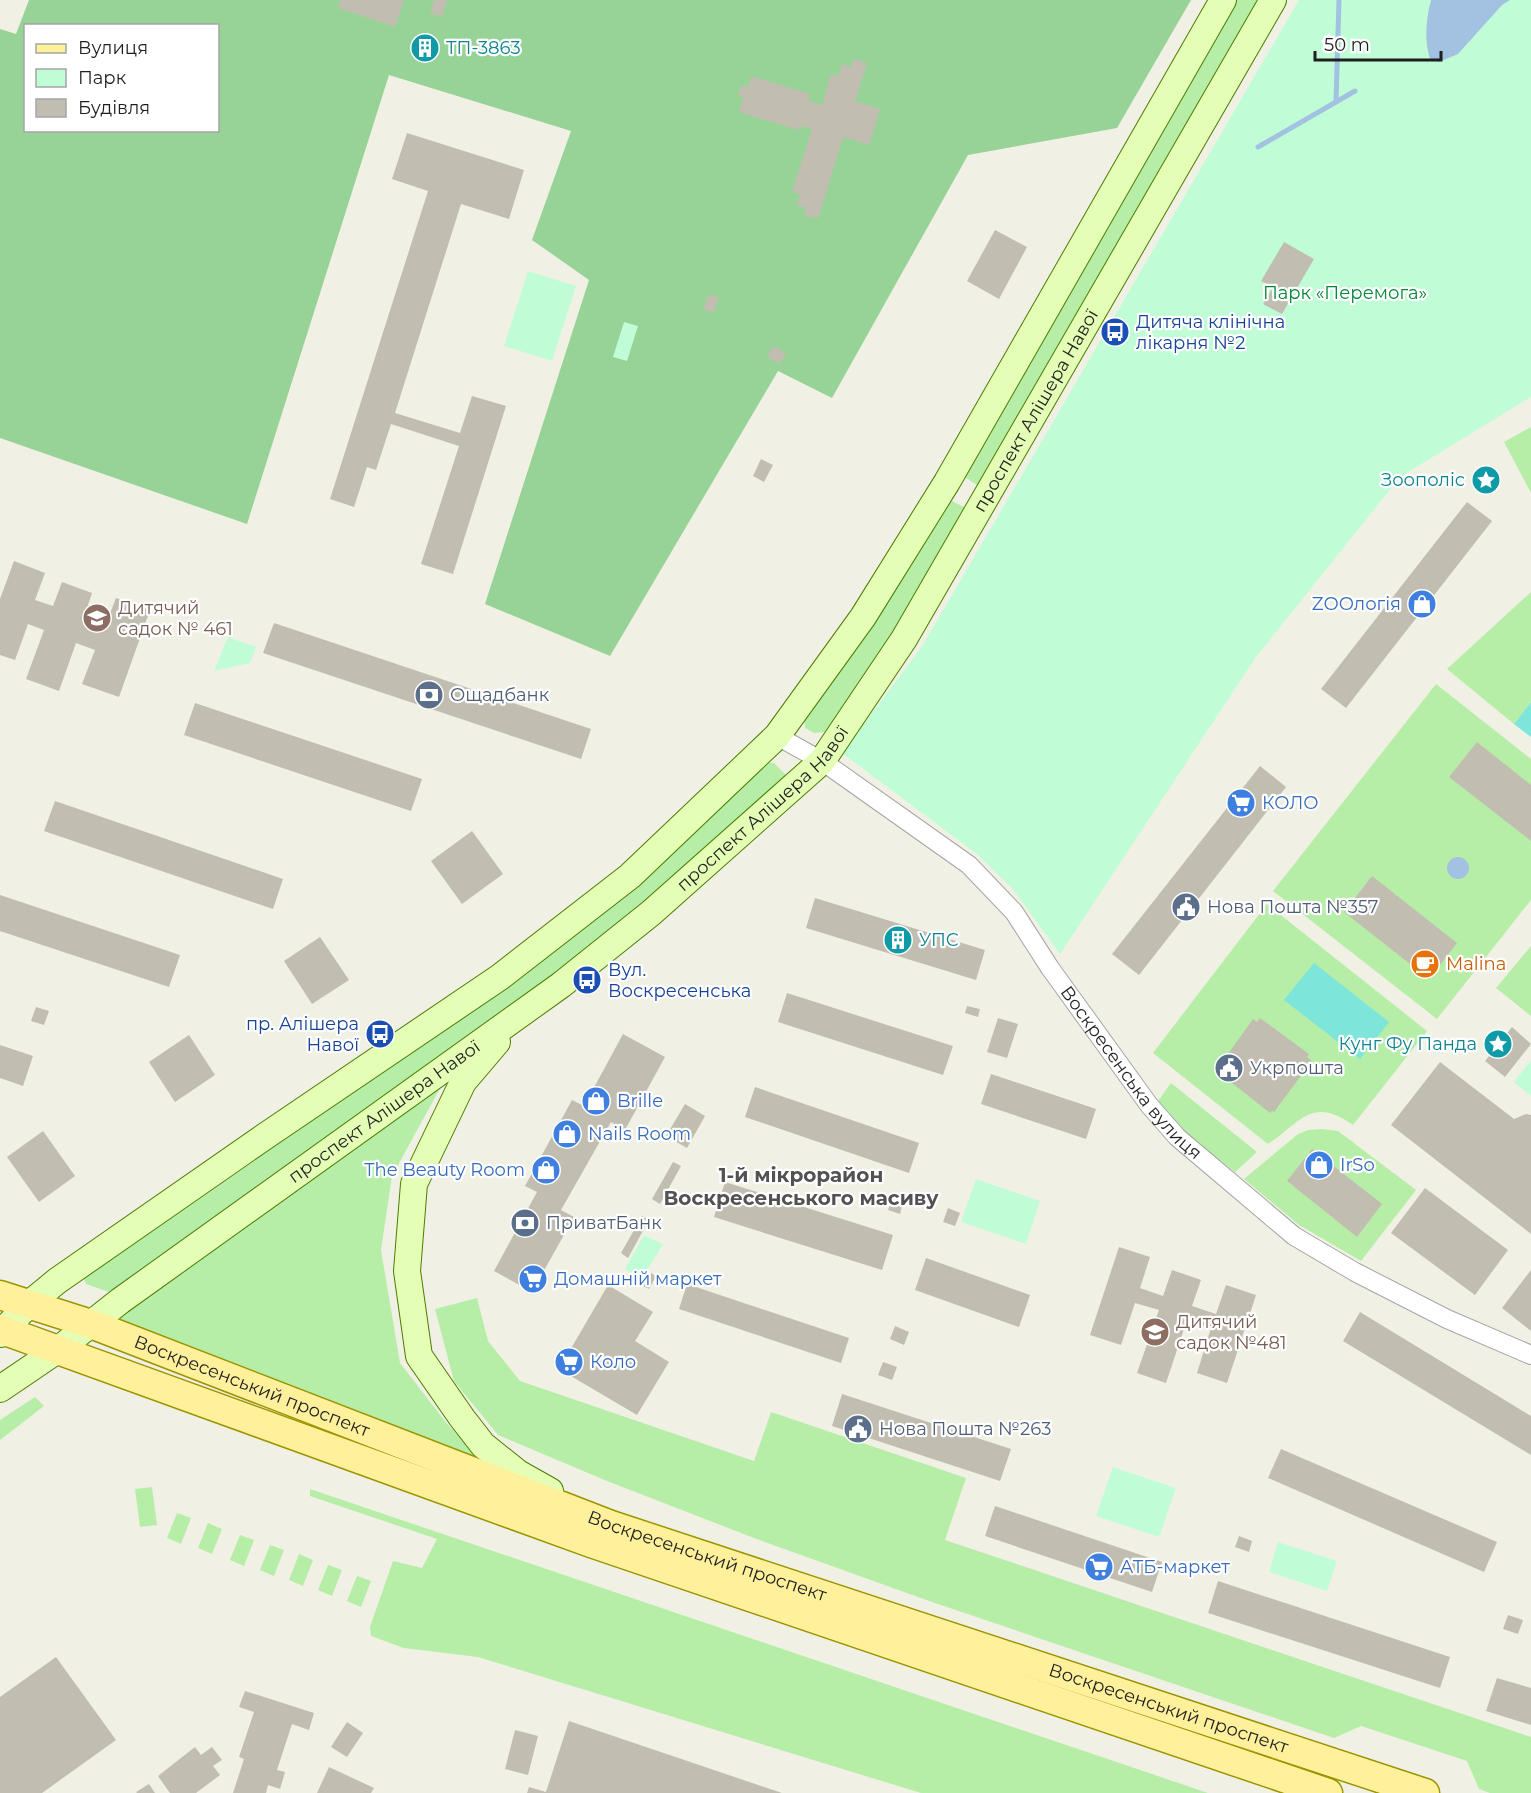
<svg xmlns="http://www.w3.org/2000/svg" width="1531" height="1793" font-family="Montserrat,sans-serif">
	<rect width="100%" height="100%" fill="#f1f0e5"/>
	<g fill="#b6eea8">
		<path d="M1235,0H1265L986,482L977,485L966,478V467Z"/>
		<path d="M1531,427V493L1504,442Z"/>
		<path d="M952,501L964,507L966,518L881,659L825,732L814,733L805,728L804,718L944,503Z"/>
		<path d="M1531,592V702L1514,724L1447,669Z"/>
		<path d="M1436,684L1531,759V900L1437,1019L1273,891Z"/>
		<path d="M763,763H774L786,775L782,785L632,922L112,1293L86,1284L84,1279L343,1097Z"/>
		<path d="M1267,904L1427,1031L1353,1125C1311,1095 1300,1123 1268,1144L1153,1053Z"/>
		<path d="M1531,946V1016L1496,988Z"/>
		<path d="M444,1081L392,1176L381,1250L400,1363L448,1425L490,1466L117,1318Z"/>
		<path d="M1171,1083L1257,1152L1235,1172L1188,1135L1158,1101Z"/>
		<path d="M1322,1129L1338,1131L1416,1190L1361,1261L1299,1225L1244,1179L1298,1134L1308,1130Z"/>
		<path d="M477,1298L488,1341L520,1381L754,1461L771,1412L966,1478L945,1540L1531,1737V1793H1490L1479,1789L1467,1761L1361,1726L1334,1738L932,1602L754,1538L607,1481L498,1435L454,1381L435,1309Z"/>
		<path d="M35,1397L44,1406L0,1440V1420Z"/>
		<path d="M152,1487L157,1525L140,1527L135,1489Z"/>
		<path d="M310,1489L1208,1793H921L478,1657L404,1648L371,1636L370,1627L393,1561L422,1568L437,1539L310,1496Z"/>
		<path d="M177,1513L191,1518L181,1544L167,1538Z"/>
		<path d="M208,1523L222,1529L212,1554L198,1548Z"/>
		<path d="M240,1535L254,1540L244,1566L230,1560Z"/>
		<path d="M270,1545L284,1550L274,1576L260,1570Z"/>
		<path d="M299,1554L313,1560L303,1586L289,1580Z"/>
		<path d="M328,1565L342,1570L332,1596L318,1590Z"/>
		<path d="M357,1576L371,1581L361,1607L347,1601Z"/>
	</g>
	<path fill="#97d397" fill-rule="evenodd" d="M29,0H1191L1117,128L968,155L832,398L778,371L610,656L485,604L589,280L532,240L571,131L389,75L247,524L0,438V29L16,34ZM26,26H218V130H26Z"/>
	<g fill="#c0fdd7">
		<path d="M1299,0H1531V397L1400,477L1256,657L1060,954L1012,888L978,855L842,753L921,648Z"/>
		<path d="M528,271L576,286L552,361L504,346Z"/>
		<path d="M624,322L638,326L627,361L613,357Z"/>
		<path d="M228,637L256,647L250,663L214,671Z"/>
		<path d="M1531,1060V1096L1514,1082Z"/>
		<path d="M976,1179L1040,1201L1026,1244L961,1222Z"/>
		<path d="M644,1235L663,1244L642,1279L625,1269Z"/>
		<path d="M1113,1467L1176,1488L1159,1537L1096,1516Z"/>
		<path d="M1278,1542L1337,1561L1327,1591L1269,1572Z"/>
	</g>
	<g fill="#7ee5db">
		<path d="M1531,702V737L1514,724Z"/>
		<path d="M1314,963L1389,1022L1360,1059L1284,1000Z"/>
	</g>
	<g fill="#a3c1e1">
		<path d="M1431,0H1510L1502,5L1458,54L1439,62L1430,59C1424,39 1426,20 1431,0Z"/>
		<circle cx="1458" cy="868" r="11"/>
	</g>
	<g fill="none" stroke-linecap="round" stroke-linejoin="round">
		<g stroke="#a3c1e1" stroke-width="5">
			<path d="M1336,102L1339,0"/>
			<path d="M1258,147L1355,91"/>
		</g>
	</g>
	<g fill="#c2bdb1">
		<path d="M341,0H404L395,27L338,8Z"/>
		<path d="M434,0H447L442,17L430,13Z"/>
		<path d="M417,36L439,44L434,59L411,52Z"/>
		<path d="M853,59L867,63L855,101L880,109L869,145L843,137L818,219L804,215L806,208L797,205L800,194L792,192L812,129L801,126L799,130L739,112L743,97L738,96L741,85L748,87L751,76L810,94L808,101L822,105L831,74L838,76L842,64L851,67Z"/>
		<path d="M407,133L524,170L509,219L461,204L395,413L460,433L472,396L506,406L453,574L421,564L459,446L391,424L376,470L367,467L354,507L330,499L428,191L392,179Z"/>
		<path d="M995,230L1027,247L999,299L967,281Z"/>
		<path d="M1284,242L1314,259L1282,314L1263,304L1273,287L1261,281Z"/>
		<path d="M709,294L719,298L713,313L703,309Z"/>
		<path d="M773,346L786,353L780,364L767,357Z"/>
		<path d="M761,459L773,465L764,482L753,476Z"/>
		<path d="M1467,502L1492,521L1346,708L1321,689Z"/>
		<path d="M14,561L45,573L35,600L53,606L62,582L92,593L86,611L108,619L116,598L150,610L119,697L82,684L95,650L76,643L59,691L26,679L44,630L28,624L15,660L0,655V599Z"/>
		<path d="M274,623L591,729L581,759L263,653Z"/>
		<path d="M195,703L422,779L411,811L184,735Z"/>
		<path d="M1477,742L1531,785V841L1449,777Z"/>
		<path d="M1260,766L1286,787L1139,975L1112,954Z"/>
		<path d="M55,801L283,879L273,909L44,831Z"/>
		<path d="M472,831L503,874L462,904L431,861Z"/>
		<path d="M1372,876L1457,943L1429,979L1344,912Z"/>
		<path d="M0,895L180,955L169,987L0,931Z"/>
		<path d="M815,898L985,950L976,980L806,928Z"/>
		<path d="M320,937L349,980L312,1004L284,961Z"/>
		<path d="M787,993L953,1046L943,1075L778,1022Z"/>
		<path d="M967,1006L980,1009L978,1017L965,1013Z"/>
		<path d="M36,1007L49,1011L44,1025L31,1021Z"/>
		<path d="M998,1018L1018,1024L1007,1058L987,1052Z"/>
		<path d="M1260,1018L1309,1054L1307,1057L1312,1061L1274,1112L1272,1111L1270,1113L1227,1079L1226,1081L1217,1074L1222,1067L1220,1065L1253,1019L1257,1022Z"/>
		<path d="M1512,1027L1531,1044L1505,1077L1485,1061Z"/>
		<path d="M623,1034L665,1057L625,1130L611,1122L561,1210L574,1217L532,1292L494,1271L537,1192L525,1186L572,1100L584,1106Z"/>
		<path d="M189,1035L215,1075L175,1102L149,1062Z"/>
		<path d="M0,1045L33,1056L23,1086L0,1078Z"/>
		<path d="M1440,1062L1514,1119L1526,1114L1531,1115V1234L1391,1125Z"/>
		<path d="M991,1074L1096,1109L1086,1139L981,1104Z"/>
		<path d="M755,1087L919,1143L909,1173L745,1117Z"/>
		<path d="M685,1104L705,1116L687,1148L666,1136Z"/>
		<path d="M43,1131L75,1176L39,1202L7,1157Z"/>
		<path d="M1312,1149L1382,1204L1357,1237L1287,1181Z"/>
		<path d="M673,1162L681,1166L660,1204L652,1199Z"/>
		<path d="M725,1182L893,1235L882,1270L714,1217Z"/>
		<path d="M1425,1188L1508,1250L1475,1295L1391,1233Z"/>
		<path d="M891,1202L902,1206L900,1214L888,1210Z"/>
		<path d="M948,1208L960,1213L955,1226L943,1222Z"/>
		<path d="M642,1216L649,1220L628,1258L621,1253Z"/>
		<path d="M1119,1247L1150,1257L1140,1288L1163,1296L1172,1270L1201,1280L1192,1306L1216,1314L1226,1285L1256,1295L1227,1383L1197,1373L1211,1328L1187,1320L1166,1383L1137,1373L1159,1310L1135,1303L1121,1345L1090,1335Z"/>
		<path d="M926,1258L1030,1295L1019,1327L915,1290Z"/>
		<path d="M1531,1270V1331L1502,1308Z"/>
		<path d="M651,1273L656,1276L649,1289L643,1286Z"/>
		<path d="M687,1284L849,1338L841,1363L679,1309Z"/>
		<path d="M608,1285L653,1312L635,1341L669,1362L637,1415L559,1369Z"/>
		<path d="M1360,1312L1531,1416V1455L1343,1341Z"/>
		<path d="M895,1326L909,1332L904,1345L890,1339Z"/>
		<path d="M883,1362L897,1367L892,1380L878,1375Z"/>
		<path d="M842,1394L1011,1449L1000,1481L832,1426Z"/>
		<path d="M1281,1449L1497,1542L1484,1572L1268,1478Z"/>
		<path d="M995,1506L1162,1562L1152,1592L985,1536Z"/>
		<path d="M1239,1536L1252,1541L1249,1552L1235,1547Z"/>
		<path d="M1218,1581L1450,1657L1440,1688L1208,1613Z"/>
		<path d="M1508,1615L1523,1620L1518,1634L1503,1629Z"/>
		<path d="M56,1657L116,1740L42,1793H0V1697Z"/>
		<path d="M1497,1678L1531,1688V1725L1486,1711Z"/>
		<path d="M245,1691L314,1713L309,1730L292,1724L277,1770L285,1772L280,1789L268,1785L266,1793H233L244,1759L239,1757L254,1712L239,1707Z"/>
		<path d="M569,1721L782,1793H527L529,1787L546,1792Z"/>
		<path d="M347,1722L363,1733L347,1757L331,1747Z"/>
		<path d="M515,1730L538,1736L528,1775L505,1769Z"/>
		<path d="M195,1747L201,1755L212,1747L222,1760L213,1766L220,1775L196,1793H170L158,1776Z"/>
		<path d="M329,1767L374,1788L371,1793H317Z"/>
		<path d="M149,1784L155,1793H137L136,1792Z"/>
	</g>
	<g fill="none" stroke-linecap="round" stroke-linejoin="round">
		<g stroke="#a6a6a6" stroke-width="20">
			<g id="street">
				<path id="s1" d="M777,736L822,761L969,865L1014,912L1050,968L1149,1105L1177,1137L1294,1236L1355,1272L1447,1319L1531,1355"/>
			</g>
		</g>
		<g stroke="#4b7d00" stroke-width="28">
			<g id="secondary">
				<path d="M497,1042L463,1082L414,1184L407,1271L419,1356L462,1418L483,1445L518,1473L550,1491"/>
				<path d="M0,1334L29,1304L57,1281L264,1137L500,977L630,876L777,736L863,617L947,482L1223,0"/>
				<path id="s2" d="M0,1389L59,1349L120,1301L561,985L651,913L822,761L904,639L1273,0"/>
			</g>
		</g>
		<g stroke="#9b9500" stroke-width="31">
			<g id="primary">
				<path id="s3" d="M0,1295L91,1324L611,1525L1425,1793"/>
				<path d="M0,1329L591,1543L1328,1793"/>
			</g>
		</g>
		<use href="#street" stroke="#fff" stroke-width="18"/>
		<use href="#secondary" stroke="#e5feb6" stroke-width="26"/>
		<use href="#primary" stroke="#fff19c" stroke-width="28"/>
	</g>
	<defs>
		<g id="building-disc" transform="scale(1.5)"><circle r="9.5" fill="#0f9aa8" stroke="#fff"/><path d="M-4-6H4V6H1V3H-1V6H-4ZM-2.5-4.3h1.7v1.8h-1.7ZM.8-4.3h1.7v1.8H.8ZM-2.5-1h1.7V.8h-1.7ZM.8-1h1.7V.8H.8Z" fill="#fff"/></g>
		<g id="bus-disc" transform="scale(1.5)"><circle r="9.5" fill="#1a4fb4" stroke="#fff"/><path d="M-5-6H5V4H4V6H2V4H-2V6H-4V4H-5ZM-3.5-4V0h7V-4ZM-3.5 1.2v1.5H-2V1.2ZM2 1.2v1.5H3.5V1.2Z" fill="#fff"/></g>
		<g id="sight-disc" transform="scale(1.5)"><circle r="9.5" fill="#0f9aa8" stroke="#fff"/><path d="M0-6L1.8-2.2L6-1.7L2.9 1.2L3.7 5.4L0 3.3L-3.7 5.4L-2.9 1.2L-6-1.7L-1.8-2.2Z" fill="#fff"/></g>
		<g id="shop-disc" transform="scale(1.5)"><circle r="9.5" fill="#3f7fe0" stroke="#fff"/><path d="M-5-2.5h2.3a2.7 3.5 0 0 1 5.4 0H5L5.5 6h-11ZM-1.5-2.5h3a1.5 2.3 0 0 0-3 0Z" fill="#fff"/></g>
		<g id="school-disc" transform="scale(1.5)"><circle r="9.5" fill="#8d6e63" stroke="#fff"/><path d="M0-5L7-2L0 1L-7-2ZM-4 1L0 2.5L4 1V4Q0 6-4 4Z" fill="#fff"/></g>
		<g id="bank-disc" transform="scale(1.5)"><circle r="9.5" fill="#5c6f8a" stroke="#fff"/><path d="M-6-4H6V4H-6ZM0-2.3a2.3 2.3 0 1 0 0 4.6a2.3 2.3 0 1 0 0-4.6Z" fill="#fff"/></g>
		<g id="supermarket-disc" transform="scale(1.5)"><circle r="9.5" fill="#3f7fe0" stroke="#fff"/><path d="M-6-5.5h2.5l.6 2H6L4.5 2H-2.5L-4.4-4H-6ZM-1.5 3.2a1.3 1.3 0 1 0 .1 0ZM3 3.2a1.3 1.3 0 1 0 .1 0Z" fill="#fff"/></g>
		<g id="civic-disc" transform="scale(1.5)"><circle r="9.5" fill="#5c6f8a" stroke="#fff"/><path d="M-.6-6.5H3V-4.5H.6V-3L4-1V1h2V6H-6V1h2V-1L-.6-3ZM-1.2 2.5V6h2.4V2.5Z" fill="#fff"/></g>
		<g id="cafe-disc" transform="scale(1.5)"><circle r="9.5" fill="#e8710a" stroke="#fff"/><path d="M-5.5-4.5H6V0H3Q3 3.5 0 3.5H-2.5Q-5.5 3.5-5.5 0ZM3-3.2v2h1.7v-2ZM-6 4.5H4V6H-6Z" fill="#fff"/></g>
	</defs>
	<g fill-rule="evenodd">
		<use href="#building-disc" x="425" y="48"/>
		<use href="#bus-disc" x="1115" y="332"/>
		<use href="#sight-disc" x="1486" y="480"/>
		<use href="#shop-disc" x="1422" y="604"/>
		<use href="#school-disc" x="97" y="618"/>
		<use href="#bank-disc" x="429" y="695"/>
		<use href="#supermarket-disc" x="1241" y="803"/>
		<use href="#civic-disc" x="1186" y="907"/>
		<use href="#building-disc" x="898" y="940"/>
		<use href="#cafe-disc" x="1425" y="964"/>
		<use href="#bus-disc" x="587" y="980"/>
		<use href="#bus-disc" x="380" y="1034"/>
		<use href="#sight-disc" x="1498" y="1044"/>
		<use href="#civic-disc" x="1229" y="1068"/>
		<use href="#shop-disc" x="596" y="1101"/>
		<use href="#shop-disc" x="567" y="1134"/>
		<use href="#shop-disc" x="1319" y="1165"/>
		<use href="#shop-disc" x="546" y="1170"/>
		<use href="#bank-disc" x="525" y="1223"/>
		<use href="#supermarket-disc" x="533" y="1279"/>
		<use href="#school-disc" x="1155" y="1332"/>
		<use href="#supermarket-disc" x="569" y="1362"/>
		<use href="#civic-disc" x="858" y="1429"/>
		<use href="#supermarket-disc" x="1099" y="1567"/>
	</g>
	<g text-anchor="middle" stroke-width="4.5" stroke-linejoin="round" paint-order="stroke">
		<g font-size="18" fill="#0d838f" stroke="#fff" text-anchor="start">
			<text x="446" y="54">ТП-3863</text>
			<text x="1465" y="486" text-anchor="end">Зоополіс</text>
			<text x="919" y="946">УПС</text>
			<text x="1477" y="1050" text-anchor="end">Кунг Фу Панда</text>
		</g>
		<g font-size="18" fill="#048736" stroke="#fff">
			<text x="1345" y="299">Парк «Перемога»</text>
		</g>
		<g font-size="18" fill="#164399" stroke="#fff" text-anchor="start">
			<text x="1136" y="328">Дитяча клінічна<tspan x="1136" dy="21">лікарня №2</tspan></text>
			<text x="608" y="976">Вул.<tspan x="608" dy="21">Воскресенська</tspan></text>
			<text x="359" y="1030" text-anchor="end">пр. Алішера<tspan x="359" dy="21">Навої</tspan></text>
		</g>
		<g font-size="18" fill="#1f1f1f" stroke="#fff">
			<text dy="6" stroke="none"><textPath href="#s2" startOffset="1446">проспект Алішера Навої</textPath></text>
			<text dy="6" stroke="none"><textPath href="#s2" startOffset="960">проспект Алішера Навої</textPath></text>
			<text dy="6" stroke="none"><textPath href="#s1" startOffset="496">Воскресенська вулиця</textPath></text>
			<text dy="6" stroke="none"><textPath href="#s2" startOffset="474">проспект Алішера Навої</textPath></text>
			<text dy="6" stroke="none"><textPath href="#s3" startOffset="268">Воскресенський проспект</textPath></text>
			<text dy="6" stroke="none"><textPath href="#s3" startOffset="754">Воскресенський проспект</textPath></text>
			<text dy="6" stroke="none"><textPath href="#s3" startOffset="1240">Воскресенський проспект</textPath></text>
		</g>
		<g font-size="18" fill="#366cbe" stroke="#fff" text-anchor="start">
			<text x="1401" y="610" text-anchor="end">ZООлогія</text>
			<text x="1262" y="809">КОЛО</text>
			<text x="617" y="1107">Brille</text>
			<text x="588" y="1140">Nails Room</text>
			<text x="1340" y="1171">IrSo</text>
			<text x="525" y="1176" text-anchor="end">The Beauty Room</text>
			<text x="554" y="1285">Домашній маркет</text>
			<text x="590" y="1368">Коло</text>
			<text x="1120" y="1573">АТБ-маркет</text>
		</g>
		<g font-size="18" fill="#785e54" stroke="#fff" text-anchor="start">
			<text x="118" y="614">Дитячий<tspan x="118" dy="21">садок № 461</tspan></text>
			<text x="1176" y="1328">Дитячий<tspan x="1176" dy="21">садок №481</tspan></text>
		</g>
		<g font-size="18" fill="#4e5e75" stroke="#fff" text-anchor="start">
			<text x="450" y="701">Ощадбанк</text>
			<text x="1207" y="913">Нова Пошта №357</text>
			<text x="1250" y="1074">Укрпошта</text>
			<text x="546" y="1229">ПриватБанк</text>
			<text x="879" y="1435">Нова Пошта №263</text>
		</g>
		<g font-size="18" fill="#c56008" stroke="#fff" text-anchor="start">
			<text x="1446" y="970">Malina</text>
		</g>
		<g font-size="20" font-weight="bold" fill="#525252" stroke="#fff">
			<text x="801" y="1182">1-й мікрорайон<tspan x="801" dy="23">Воскресенського масиву</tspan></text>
		</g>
	</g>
	<rect x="24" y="24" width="195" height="108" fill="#ffffff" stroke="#a5a5a5" stroke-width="1.5"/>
	<rect x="36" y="44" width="30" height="9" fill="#fff19c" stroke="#a5a5a5" stroke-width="1.5"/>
	<text x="78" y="54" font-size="18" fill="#1f1f1f">Вулиця</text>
	<rect x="36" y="69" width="30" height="18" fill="#c0fdd7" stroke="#a5a5a5" stroke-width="1.5"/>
	<text x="78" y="84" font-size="18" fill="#1f1f1f">Парк</text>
	<rect x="36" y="99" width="30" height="18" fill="#c2bdb1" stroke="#a5a5a5" stroke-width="1.5"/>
	<text x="78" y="114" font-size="18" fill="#1f1f1f">Будівля</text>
	<path d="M1315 51v9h126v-9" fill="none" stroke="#1f1f1f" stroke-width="3"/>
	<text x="1324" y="51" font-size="18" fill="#1f1f1f" stroke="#ffffff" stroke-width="4.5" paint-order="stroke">50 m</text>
</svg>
